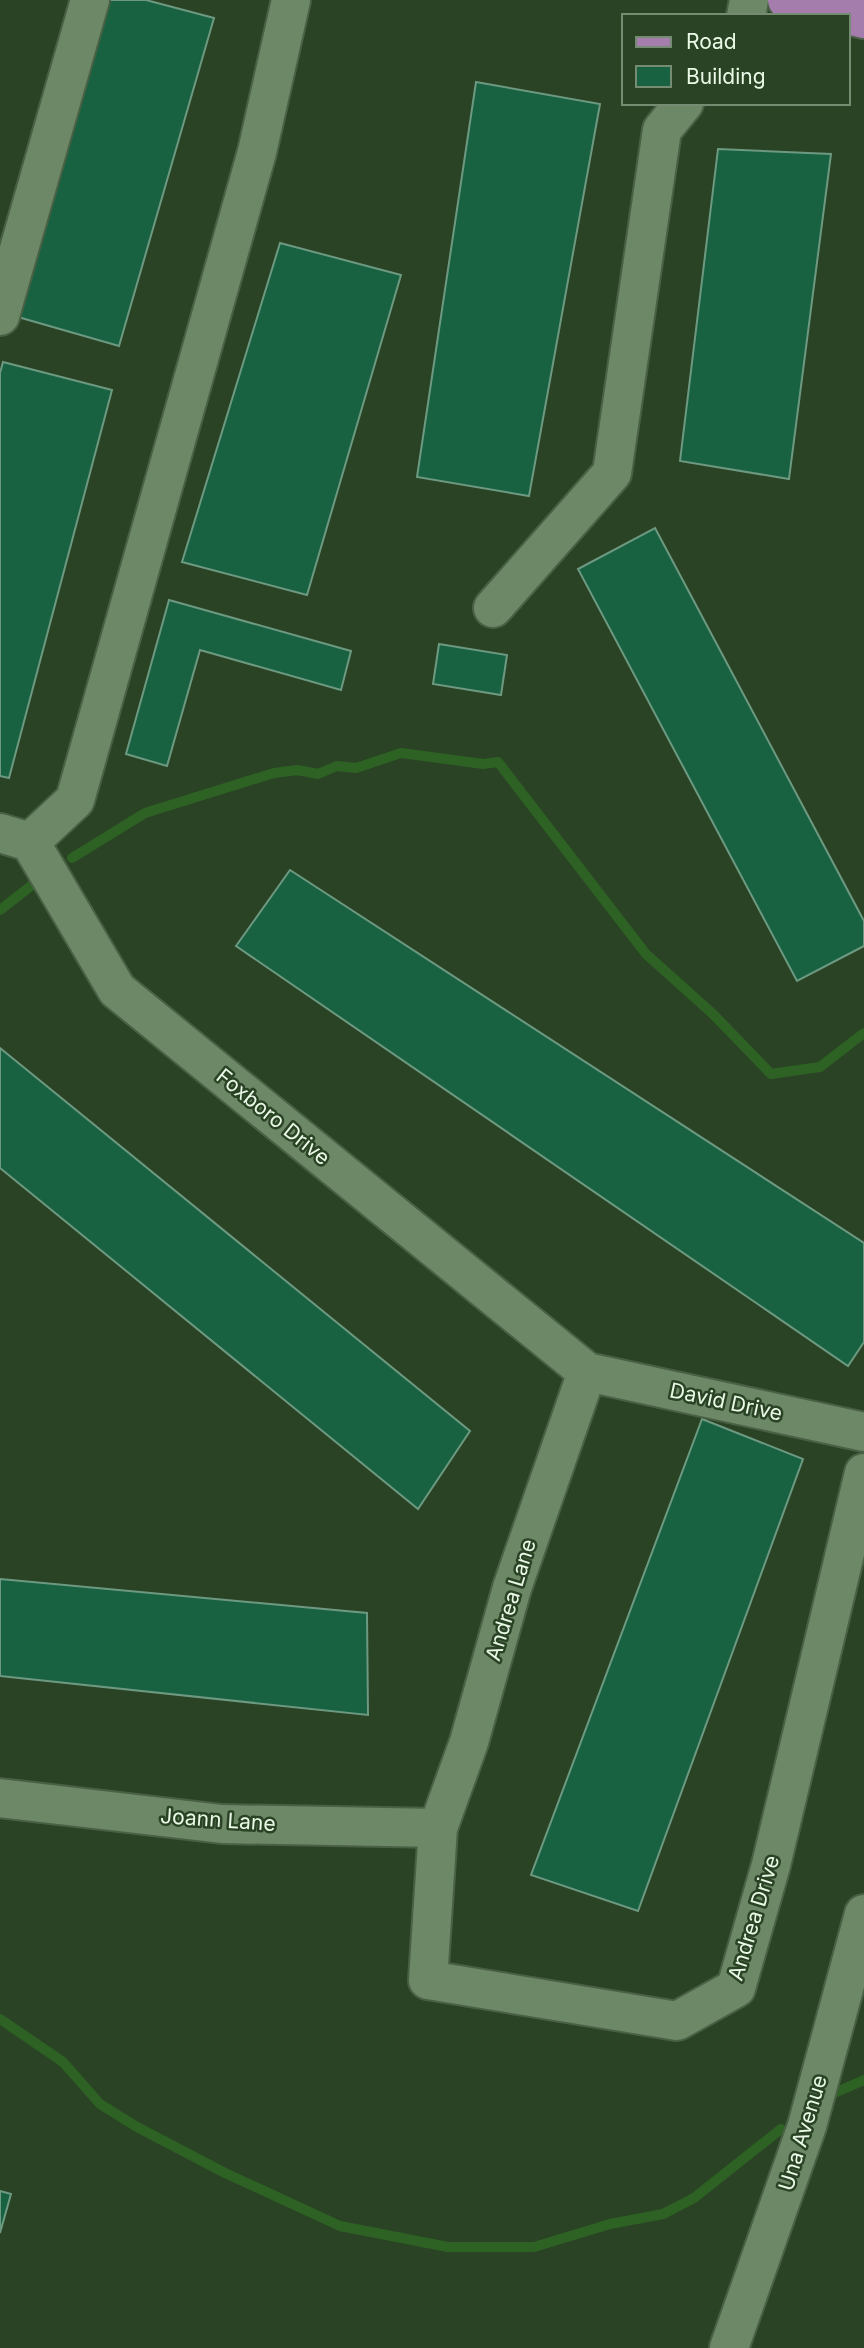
<svg xmlns="http://www.w3.org/2000/svg" width="864" height="2348" font-family="Inter,sans-serif">
	<rect width="100%" height="100%" fill="#2a4325"/>
	<g fill="none" stroke-linecap="round" stroke-linejoin="round">
		<g stroke="#2e6224" stroke-width="10">
			<path d="M72,858L145,813L274,773L297,770L318,774L337,766L356,768L401,753L483,764L498,762L646,954L713,1014L771,1074L820,1067L864,1033"/>
			<path d="M0,910L41,878"/>
			<path d="M0,2019L63,2062L100,2104L137,2127L225,2173L340,2226L448,2247H534L610,2224L663,2214L694,2198L781,2129"/>
			<path d="M825,2097L864,2080"/>
		</g>
	</g>
	<g fill="#186242" stroke="#6d9981" stroke-width="2">
		<path d="M102,0H146L214,18L119,346L11,315Z"/>
		<path d="M476,82L600,104L529,496L417,477Z"/>
		<path d="M718,149L831,154L789,479L680,461Z"/>
		<path d="M280,243L401,275L307,595L182,562Z"/>
		<path d="M3,362L112,390L9,778L0,776V373Z"/>
		<path d="M655,528L864,921V946L797,981L578,569Z"/>
		<path d="M169,600L351,651L341,690L200,650L167,766L126,754Z"/>
		<path d="M439,644L507,655L501,695L433,684Z"/>
		<path d="M290,870L864,1243V1342L848,1366L236,946Z"/>
		<path d="M0,1048L470,1431L418,1509L0,1168Z"/>
		<path d="M702,1419L803,1459L638,1911L531,1875Z"/>
		<path d="M0,1579L367,1613L368,1715L0,1676Z"/>
		<path d="M0,2191L11,2194L0,2233Z"/>
	</g>
	<g fill="none" stroke-linecap="round" stroke-linejoin="round">
		<g stroke="#496045" stroke-width="42">
			<g id="minor">
				<path d="M746,16L749,0"/>
				<path d="M0,316L90,0"/>
				<path d="M493,608L612,473L662,130L684,103"/>
				<path d="M0,833L30,842L117,990L587,1372L864,1432"/>
				<path d="M30,842L75,800L257,152L291,0"/>
				<path d="M587,1372L512,1588L469,1742L438,1828L428,1980L677,2021L736,1988L771,1865L864,1473"/>
				<path d="M0,1798L222,1824L438,1828"/>
				<path d="M729,2348L807,2126L864,1914"/>
			</g>
		</g>
		<g stroke="#496045" stroke-width="42">
			<path id="major" d="M787,0L864,19"/>
		</g>
		<use href="#minor" stroke="#6c8866" stroke-width="38"/>
		<use href="#major" stroke="#a47dac" stroke-width="38"/>
	</g>
	<g text-anchor="middle" stroke-width="5" stroke-linejoin="round" paint-order="stroke">
		<g font-size="21" fill="#e9f9e6" stroke="#2a4325">
			<text transform="translate(273 1117) rotate(39)" y="7">Foxboro Drive</text>
			<text transform="translate(726 1402) rotate(12)" y="7">David Drive</text>
			<text transform="translate(511 1600) rotate(-73)" y="7">Andrea Lane</text>
			<text transform="translate(218 1820) rotate(4)" y="7">Joann Lane</text>
			<text transform="translate(754 1918) rotate(-73)" y="7">Andrea Drive</text>
			<text transform="translate(803 2133) rotate(-73)" y="7">Una Avenue</text>
		</g>
	</g>
	<rect x="622" y="14" width="228" height="91" fill="#2a4325" stroke="#768c72" stroke-width="2"/>
	<rect x="636" y="37" width="35" height="10" fill="#a47dac" stroke="#768c72" stroke-width="2"/>
	<text x="686" y="49" font-size="21" fill="#e9f9e6">Road</text>
	<rect x="636" y="66" width="35" height="21" fill="#186242" stroke="#768c72" stroke-width="2"/>
	<text x="686" y="84" font-size="21" fill="#e9f9e6">Building</text>
</svg>
